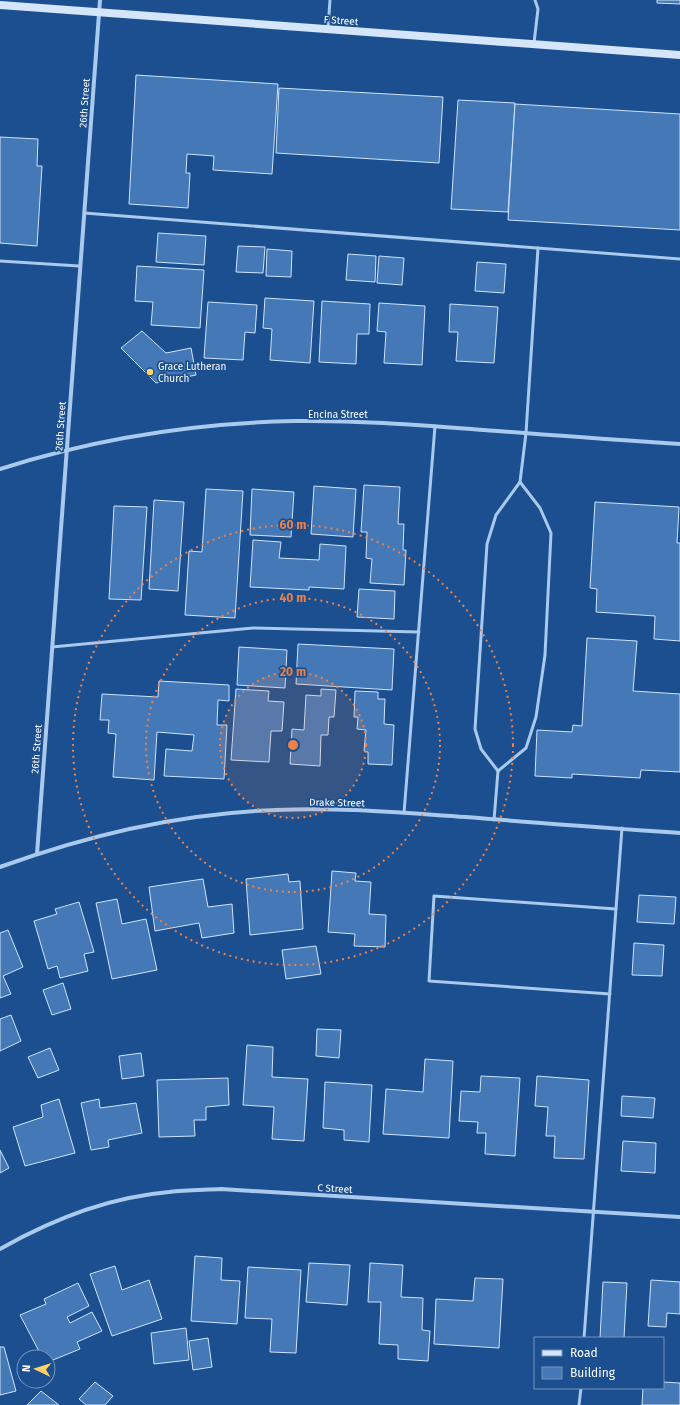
<svg xmlns="http://www.w3.org/2000/svg" width="680" height="1405" font-family="'Fira Sans',sans-serif">
	<rect width="100%" height="100%" fill="#1b4f8f"/>
	<g fill="#4478b7" stroke="#cfe3fa">
		<path d="M657,0H680V4L657,3Z"/>
		<path d="M136,75L278,84L272,174L213,170L214,156L187,154L186,173H190L188,208L129,204Z"/>
		<path d="M279,88L443,97L439,163L276,153Z"/>
		<path d="M458,100L515,103L508,212L451,209Z"/>
		<path d="M515,104L680,114V230L508,220Z"/>
		<path d="M0,137L38,139L37,166H42L37,246L0,243Z"/>
		<path d="M158,233L206,236L204,265L156,262Z"/>
		<path d="M238,246L265,247L263,273L236,272Z"/>
		<path d="M267,249L292,251L291,277L266,276Z"/>
		<path d="M348,254L376,256L375,282L346,280Z"/>
		<path d="M379,256L404,258L402,285L377,283Z"/>
		<path d="M477,262L506,264L504,293L475,291Z"/>
		<path d="M137,266L204,270L200,328L151,325L153,302L135,301Z"/>
		<path d="M265,298L314,301L310,363L270,360L272,329L263,328Z"/>
		<path d="M322,301L370,304L369,334H357L356,364L319,362Z"/>
		<path d="M208,302L257,305L255,333L245,332L243,360L204,358Z"/>
		<path d="M379,303L425,306L422,365L384,363L386,332L377,331Z"/>
		<path d="M450,304L498,307L494,363L456,361L458,332H449Z"/>
		<path d="M142,331L166,353L191,348L196,375L156,383L121,348Z"/>
		<path d="M364,485L400,487L398,524H404L403,550H406L404,585L370,583L372,559L366,558L367,532H361Z"/>
		<path d="M314,486L356,489L353,537L311,534Z"/>
		<path d="M206,489L243,491L235,618L185,615L189,551L202,552Z"/>
		<path d="M252,489L294,492L291,537L250,535Z"/>
		<path d="M154,500L184,502L178,591L149,589Z"/>
		<path d="M595,502L679,507L677,543H680V641L654,639L655,616L596,612L597,589L590,588Z"/>
		<path d="M114,506L147,507L141,600L109,599Z"/>
		<path d="M253,540L281,542L279,558L319,560L320,544L346,546L344,589L309,587V590L250,587Z"/>
		<path d="M359,589L395,591L394,619L357,617Z"/>
		<path d="M587,638L637,641L633,691L680,694V772L641,770L640,778L572,774V778L535,776L537,730L572,732L573,725L582,726Z"/>
		<path d="M298,644L394,649L392,690L296,684Z"/>
		<path d="M239,647L287,650L285,688L237,685Z"/>
		<path d="M159,681L229,685V701L218,700L217,725H227L224,779L164,776L166,749L192,751L194,735L157,732L154,780L113,777L116,734L108,733L109,720H100L102,694L158,697Z"/>
		<path d="M236,689L269,691L268,701L284,702L282,731H271L269,762L231,760Z"/>
		<path d="M321,689L336,690L334,717H329L328,735H321L320,766L290,764L292,729L304,730L306,695L321,696Z"/>
		<path d="M355,691L378,692V699H385L384,724L394,725L392,765L368,764V752L364,751L366,730L357,729L358,717H354Z"/>
		<path d="M332,871L356,873L355,881L371,882L369,914L386,915L385,947L354,946L355,934L328,932Z"/>
		<path d="M288,874L289,882L300,881L303,929L250,935L246,879Z"/>
		<path d="M203,879L208,907L232,904L234,933L202,938L199,923L155,931L149,887Z"/>
		<path d="M639,895L676,897L674,924L637,922Z"/>
		<path d="M117,899L122,924L146,919L157,970L112,979L96,903Z"/>
		<path d="M79,902L94,952L84,954L88,971L60,978L57,966L48,969L34,921L57,914L55,909Z"/>
		<path d="M8,930L23,967L3,976L11,994L0,998V933Z"/>
		<path d="M634,943L664,945L662,976L632,975Z"/>
		<path d="M316,946L321,974L286,979L282,950Z"/>
		<path d="M63,983L71,1009L52,1015L43,990Z"/>
		<path d="M11,1015L21,1041L0,1051V1019Z"/>
		<path d="M317,1029L341,1030L339,1058L316,1056Z"/>
		<path d="M247,1045L273,1047L272,1077L308,1079L304,1141L272,1139L274,1107L243,1105Z"/>
		<path d="M50,1048L59,1070L38,1078L28,1057Z"/>
		<path d="M141,1053L144,1076L122,1079L119,1056Z"/>
		<path d="M425,1059L453,1061L449,1138L383,1134L386,1089L423,1092Z"/>
		<path d="M481,1076L520,1078L515,1156L485,1154L486,1133H477L478,1122L459,1121L461,1091L480,1092Z"/>
		<path d="M537,1076L589,1080L584,1159L554,1158L555,1136H546L548,1107L535,1106Z"/>
		<path d="M228,1078L229,1105L206,1107V1120H194L195,1136L159,1137L157,1080Z"/>
		<path d="M325,1082L372,1085L369,1142L344,1140V1130L323,1128Z"/>
		<path d="M622,1096L655,1098L653,1118L621,1116Z"/>
		<path d="M59,1099L75,1153L25,1166L13,1127L43,1117L41,1105Z"/>
		<path d="M99,1099L100,1108L136,1103L142,1133L108,1140L109,1147L91,1150L81,1103Z"/>
		<path d="M623,1141L656,1143L655,1173L621,1171Z"/>
		<path d="M0,1150L9,1168L0,1173Z"/>
		<path d="M195,1256L222,1258L221,1280L240,1281L237,1324L191,1321Z"/>
		<path d="M309,1263L350,1265L347,1305L306,1302Z"/>
		<path d="M370,1263L403,1265L401,1297L423,1298L422,1330L430,1331L428,1361L398,1359V1345L379,1344L381,1302H368Z"/>
		<path d="M115,1266L122,1290L149,1280L162,1319L112,1336L90,1274Z"/>
		<path d="M248,1267L301,1270L296,1353L270,1352L272,1319L245,1318Z"/>
		<path d="M475,1278L503,1279L499,1348L434,1344L436,1299L473,1301Z"/>
		<path d="M651,1280L680,1282V1314L667,1313L666,1327L648,1326Z"/>
		<path d="M603,1282L627,1283L624,1338H600Z"/>
		<path d="M78,1283L89,1306L67,1317L70,1323L92,1312L102,1331L77,1342L80,1349L48,1362V1357H42L20,1315L46,1304L44,1299Z"/>
		<path d="M186,1328L189,1360L154,1364L151,1333Z"/>
		<path d="M208,1338L212,1367L193,1370L189,1341Z"/>
		<path d="M0,1347H4L16,1391L0,1395Z"/>
		<path d="M95,1382L113,1396L105,1405H86L79,1399Z"/>
		<path d="M663,1382L680,1383V1405H642L643,1388H663Z"/>
		<path d="M41,1391L59,1405H27Z"/>
	</g>
	<g fill="none" stroke-linecap="round" stroke-linejoin="round">
		<g stroke="#a9c9ee" stroke-width="3">
			<path d="M328,28L330,0"/>
			<path d="M534,43L538,9L535,0"/>
			<path d="M84,213L680,259"/>
			<path d="M0,261L79,266"/>
			<path d="M52,647L253,628L419,632"/>
			<path d="M498,771L526,748L536,717L545,655L551,533L540,508L520,482"/>
			<path d="M404,813L435,426"/>
			<path d="M494,820L498,771L481,749L475,729L487,544L496,515L520,482L526,433L538,248"/>
			<path d="M610,994L429,981L434,896L616,909"/>
			<path d="M584,1338L622,828"/>
			<path d="M579,1405L581,1388"/>
		</g>
		<g stroke="#a9c9ee" stroke-width="4">
			<path d="M0,469C94,439 197,423 295,421C363,420 430,426 498,431C559,436 619,440 680,444"/>
			<path d="M37,854L100,0"/>
			<path d="M0,867C88,835 182,813 276,810C340,807 403,813 466,817C537,823 609,828 680,833"/>
			<path d="M0,1249C51,1220 110,1197 169,1192C186,1190 204,1190 221,1189L680,1217"/>
		</g>
		<path stroke="#d6e6fa" stroke-width="8" d="M0,5L680,55"/>
	</g>
	<circle cx="293" cy="745" r="73" fill="#ee8249" fill-opacity=".12"/>
	<g fill="none" stroke="#ee8249" stroke-width="2" stroke-dasharray="2 4">
		<circle cx="293" cy="745" r="73"/>
		<circle cx="293" cy="745" r="147"/>
		<circle cx="293" cy="745" r="220"/>
	</g>
	<circle fill="#ffd166" stroke="#1b4f8f" stroke-width="1.5" cx="150" cy="372" r="4"/>
	<g text-anchor="middle" stroke-width="3.5" stroke-linejoin="round" paint-order="stroke">
		<g font-size="10" fill="#fff" stroke="#1b4f8f">
			<text transform="translate(341 20) rotate(4)" y="4">F Street</text>
			<text transform="translate(84 103) rotate(-86)" y="4">26th Street</text>
			<text x="338" y="418">Encina Street</text>
			<text transform="translate(60 426) rotate(-86)" y="4">26th Street</text>
			<text transform="translate(36 749) rotate(-86)" y="4">26th Street</text>
			<text transform="translate(337 802) rotate(1)" y="4">Drake Street</text>
			<text transform="translate(335 1188) rotate(3)" y="4">C Street</text>
		</g>
		<g font-size="10" fill="#fff" stroke="#1b4f8f" text-anchor="start">
			<text x="158" y="370">Grace Lutheran<tspan x="158" dy="12">Church</tspan></text>
		</g>
	</g>
	<circle cx="293" cy="745" r="6" fill="#ee8249" stroke="#1b4f8f" stroke-width="2"/>
	<g font-size="12" text-anchor="middle" font-weight="bold" fill="#ee8249" stroke="#1b4f8f" stroke-width="3.5" stroke-linejoin="round" paint-order="stroke">
		<text x="293" y="529">60 m</text>
		<text x="293" y="602">40 m</text>
		<text x="293" y="676">20 m</text>
	</g>
	<rect x="534" y="1337" width="130" height="52" fill="#1b4f8f" stroke="#7695bc"/>
	<rect x="542" y="1350" width="20" height="6" fill="#d6e6fa" stroke="#7695bc"/>
	<text x="570" y="1357" font-size="12" fill="#ffffff">Road</text>
	<rect x="542" y="1367" width="20" height="12" fill="#4478b7" stroke="#7695bc"/>
	<text x="570" y="1377" font-size="12" fill="#ffffff">Building</text>
	<g transform="translate(36 1369) rotate(274)"><circle r="19" fill="#1b4f8f" stroke="#7695bc"/>
	<path d="M0-3L7 15L0 10L-7 15Z" fill="#ffd166"/>
	<text y="-6" font-size="11" font-weight="bold" text-anchor="middle" fill="#ffffff">N</text>
	</g>
</svg>
